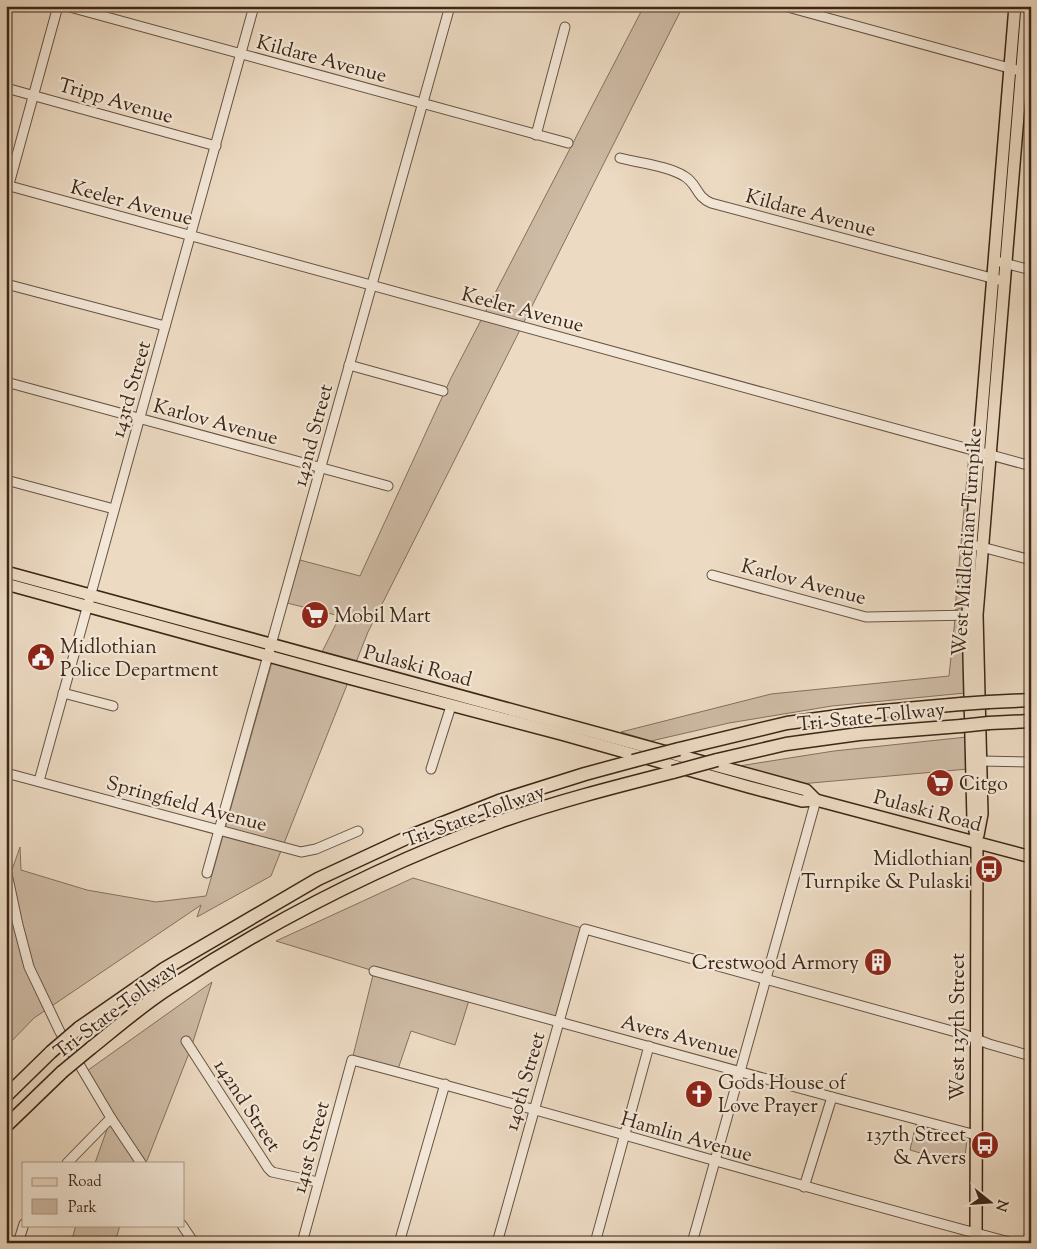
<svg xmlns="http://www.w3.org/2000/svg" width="1037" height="1249" font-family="'Sorts Mill Goudy',serif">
	<rect width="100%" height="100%" fill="#ecdac2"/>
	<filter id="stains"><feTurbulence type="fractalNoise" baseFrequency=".004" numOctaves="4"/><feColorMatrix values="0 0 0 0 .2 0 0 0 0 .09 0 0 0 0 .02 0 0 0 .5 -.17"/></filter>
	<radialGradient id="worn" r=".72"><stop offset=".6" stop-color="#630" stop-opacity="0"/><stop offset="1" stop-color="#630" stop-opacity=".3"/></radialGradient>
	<g fill="#cebba5" stroke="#85705e">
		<path d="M644,6H683L368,632L271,876L197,917L201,905L34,1018L6,1047V887L20,847L21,870L87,890L156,902L206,896L272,662L312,672L340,616L287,603L300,560L360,576L451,378Z"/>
		<path d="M969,454L973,458L964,602L961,608L955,610Z"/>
		<path d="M955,619L963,622L965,693L832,706L729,723L651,741L621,732L771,694L949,676Z"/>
		<path d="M967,737L968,769L800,784L739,766L834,751Z"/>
		<path d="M413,878L585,929L559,1021L470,997L455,1045L411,1031L397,1072L352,1060L374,971L276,941Z"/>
		<path d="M212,982L191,1048L146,1163H95L111,1118L84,1073Z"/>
		<path d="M916,1124L967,1139L964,1166L910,1150Z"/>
		<path d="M76,1225H120L115,1243H71Z"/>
	</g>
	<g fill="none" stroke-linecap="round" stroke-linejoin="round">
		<g stroke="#685342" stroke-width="11">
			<g id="minor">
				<path d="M66,6L568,143"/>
				<path d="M784,6L1031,74"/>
				<path d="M6,88L216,146"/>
				<path d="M536,135L565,27"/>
				<path d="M620,158C639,163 668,166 684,176C698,184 695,196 711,203L999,280"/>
				<path d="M6,185L1031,466"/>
				<path d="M6,195L58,6"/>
				<path d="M1000,262L1031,270"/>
				<path d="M6,284L165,326"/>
				<path d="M349,365L443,391"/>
				<path d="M6,382L388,486"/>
				<path d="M6,480L114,509"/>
				<path d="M978,546L1031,560"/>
				<path d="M712,575L866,617L974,615"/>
				<path d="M63,693L113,706"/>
				<path d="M981,761L1031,762"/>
				<path d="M431,769L451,706"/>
				<path d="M6,773L301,852L316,849L358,831"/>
				<path d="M39,781L254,6"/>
				<path d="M6,869L18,925L29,967L60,1032L111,1118L141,1163"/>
				<path d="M207,873L450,6"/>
				<path d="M374,971L832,1097L976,1135"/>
				<path d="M186,1041L268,1168L272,1172L318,1182"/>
				<path d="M67,1163L111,1118"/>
				<path d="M804,1187L832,1097"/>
				<path d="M182,1225L194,1243"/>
				<path d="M18,1243L24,1224"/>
				<path d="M302,1243L352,1060C573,1118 792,1185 1013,1243"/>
				<path d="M399,1243L445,1084"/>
				<path d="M497,1243L585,929L963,1034L989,1044L1031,1056"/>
				<path d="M595,1243L649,1046"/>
				<path d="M692,1243L816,800"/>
			</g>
		</g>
		<g stroke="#3c2617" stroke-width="14">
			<g id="major">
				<path d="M6,572L806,790L816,800"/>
				<path d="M6,584L352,679L561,734L749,787L802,801L816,800L1031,857"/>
				<path d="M978,835L982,814L977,615L1027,6"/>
				<path d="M976,1243L977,842L973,820L968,615L971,544L1015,6"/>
			</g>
		</g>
		<g stroke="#3c2617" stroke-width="15">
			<g id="highway">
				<path d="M989,702L1031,700"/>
				<path d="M989,723L1031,721"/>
				<path d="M679,749L787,723L861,713L961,704"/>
				<path d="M717,760L786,744L859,734L961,726"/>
				<path d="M79,1028L164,969L318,879L415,834L499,801L585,774L633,761"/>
				<path d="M91,1048C116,1028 141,1006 169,988C272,921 383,864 499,822C555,802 614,787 673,772"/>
				<path d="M6,1096L51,1052"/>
				<path d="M6,1126L62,1072"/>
			</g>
		</g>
		<use href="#minor" stroke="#f3e7d7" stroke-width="9"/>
		<use href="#major" stroke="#ecdac2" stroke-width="11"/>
		<use href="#highway" stroke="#ecdac2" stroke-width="12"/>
		<g stroke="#3c2617" stroke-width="15" stroke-linecap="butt">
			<g id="highway-bridge">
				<path d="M961,704L989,702"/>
				<path d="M961,726L989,723"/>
				<path d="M633,761L679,749"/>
				<path d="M673,772L717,760"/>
				<path d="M51,1052L79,1028"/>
				<path d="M62,1072L91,1048"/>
			</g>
		</g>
		<use href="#highway-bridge" stroke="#ecdac2" stroke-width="12"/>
	</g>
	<defs>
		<g id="supermarket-disc" transform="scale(1.4375)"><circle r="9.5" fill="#8f2418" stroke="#f3e7d7"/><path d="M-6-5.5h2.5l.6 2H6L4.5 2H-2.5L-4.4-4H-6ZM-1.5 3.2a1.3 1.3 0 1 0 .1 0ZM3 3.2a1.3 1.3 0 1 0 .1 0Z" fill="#fff"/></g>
		<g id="civic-disc" transform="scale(1.4375)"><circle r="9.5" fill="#8f2418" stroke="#f3e7d7"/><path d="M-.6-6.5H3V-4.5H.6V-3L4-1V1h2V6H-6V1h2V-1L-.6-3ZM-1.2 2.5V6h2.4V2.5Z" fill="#fff"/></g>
		<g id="bus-disc" transform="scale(1.4375)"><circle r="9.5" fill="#8f2418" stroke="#f3e7d7"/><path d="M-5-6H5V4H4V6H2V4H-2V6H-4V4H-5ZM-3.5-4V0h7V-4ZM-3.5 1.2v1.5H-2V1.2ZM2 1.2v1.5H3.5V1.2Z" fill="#fff"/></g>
		<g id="building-disc" transform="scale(1.4375)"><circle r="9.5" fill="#8f2418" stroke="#f3e7d7"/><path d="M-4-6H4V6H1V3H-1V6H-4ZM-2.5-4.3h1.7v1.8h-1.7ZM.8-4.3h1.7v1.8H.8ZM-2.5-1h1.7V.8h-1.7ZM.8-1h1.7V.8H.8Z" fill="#fff"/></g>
		<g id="church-disc" transform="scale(1.4375)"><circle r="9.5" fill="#8f2418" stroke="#f3e7d7"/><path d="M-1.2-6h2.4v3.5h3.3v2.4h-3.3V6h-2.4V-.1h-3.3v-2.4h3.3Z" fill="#fff"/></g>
	</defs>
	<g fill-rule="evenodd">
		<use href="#supermarket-disc" x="315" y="615"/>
		<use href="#civic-disc" x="41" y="657"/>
		<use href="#supermarket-disc" x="940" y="783"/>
		<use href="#bus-disc" x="989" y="869"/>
		<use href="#building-disc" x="878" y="962"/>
		<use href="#church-disc" x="699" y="1094"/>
		<use href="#bus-disc" x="985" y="1145"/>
	</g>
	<g text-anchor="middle" stroke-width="4.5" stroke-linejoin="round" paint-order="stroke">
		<g font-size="20" fill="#3c2617" stroke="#f3e7d7">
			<text transform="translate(322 58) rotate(15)" y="7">Kildare Avenue</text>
			<text transform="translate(116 100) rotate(16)" y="7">Tripp Avenue</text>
			<text transform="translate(132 202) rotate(15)" y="7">Keeler Avenue</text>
			<text transform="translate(811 212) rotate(15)" y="7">Kildare Avenue</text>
			<text transform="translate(523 309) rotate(15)" y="7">Keeler Avenue</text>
			<text transform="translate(130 389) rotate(-74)" y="7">143rd Street</text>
			<text transform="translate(216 421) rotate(15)" y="7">Karlov Avenue</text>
			<text transform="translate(312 435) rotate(-75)" y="7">142nd Street</text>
			<text transform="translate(966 542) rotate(-86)" y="7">West Midlothian Turnpike</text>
			<text transform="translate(804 581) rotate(15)" y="7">Karlov Avenue</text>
			<text transform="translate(418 665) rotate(15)" y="7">Pulaski Road</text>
			<text transform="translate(871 716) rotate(-6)" y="7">Tri-State Tollway</text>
			<text transform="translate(187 803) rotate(15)" y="7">Springfield Avenue</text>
			<text transform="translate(928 810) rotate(15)" y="7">Pulaski Road</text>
			<text transform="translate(474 815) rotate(-20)" y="7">Tri-State Tollway</text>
			<text transform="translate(115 1009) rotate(-37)" y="7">Tri-State Tollway</text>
			<text transform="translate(957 1027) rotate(-90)" y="7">West 137th Street</text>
			<text transform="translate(680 1036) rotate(15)" y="7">Avers Avenue</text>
			<text transform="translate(524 1081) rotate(-74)" y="7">140th Street</text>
			<text transform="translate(248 1105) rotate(57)" y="7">142nd Street</text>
			<text transform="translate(687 1136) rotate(16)" y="7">Hamlin Avenue</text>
			<text transform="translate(310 1147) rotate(-75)" y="7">141st Street</text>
		</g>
		<g font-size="20" fill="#3c2617" stroke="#f3e7d7" text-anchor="start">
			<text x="334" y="622">Mobil Mart</text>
			<text x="60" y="653">Midlothian<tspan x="60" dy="23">Police Department</tspan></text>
			<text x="959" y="790">Citgo</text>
			<text x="970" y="865" text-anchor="end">Midlothian<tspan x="970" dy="23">Turnpike &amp; Pulaski</tspan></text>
			<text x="859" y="969" text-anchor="end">Crestwood Armory</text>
			<text x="718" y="1089">Gods House of<tspan x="718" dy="23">Love Prayer</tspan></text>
			<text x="966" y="1141" text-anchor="end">137th Street<tspan x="966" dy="23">&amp; Avers</tspan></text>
		</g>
	</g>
	<rect width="1037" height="1249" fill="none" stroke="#ecdac2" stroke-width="25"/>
	<rect x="8" y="8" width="1022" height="1234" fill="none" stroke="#3c2617" stroke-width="2.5"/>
	<rect x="12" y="12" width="1012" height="1224" fill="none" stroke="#3c2617"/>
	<rect x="22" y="1162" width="162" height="65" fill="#f3e7d7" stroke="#aa9a8a"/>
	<rect x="32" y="1178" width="25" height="8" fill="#ecdac2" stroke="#aa9a8a"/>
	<text x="68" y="1186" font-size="15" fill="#3c2617">Road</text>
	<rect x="32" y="1199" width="25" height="15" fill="#cebba5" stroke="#aa9a8a"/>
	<text x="68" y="1212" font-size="15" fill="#3c2617">Park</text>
	<g transform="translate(990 1202) rotate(107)" stroke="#f3e7d7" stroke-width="4" paint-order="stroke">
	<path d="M0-4L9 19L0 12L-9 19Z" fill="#3c2617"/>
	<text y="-8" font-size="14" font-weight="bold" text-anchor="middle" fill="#3c2617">N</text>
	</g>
	<rect width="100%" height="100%" filter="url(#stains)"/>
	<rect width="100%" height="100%" fill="url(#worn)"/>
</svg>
